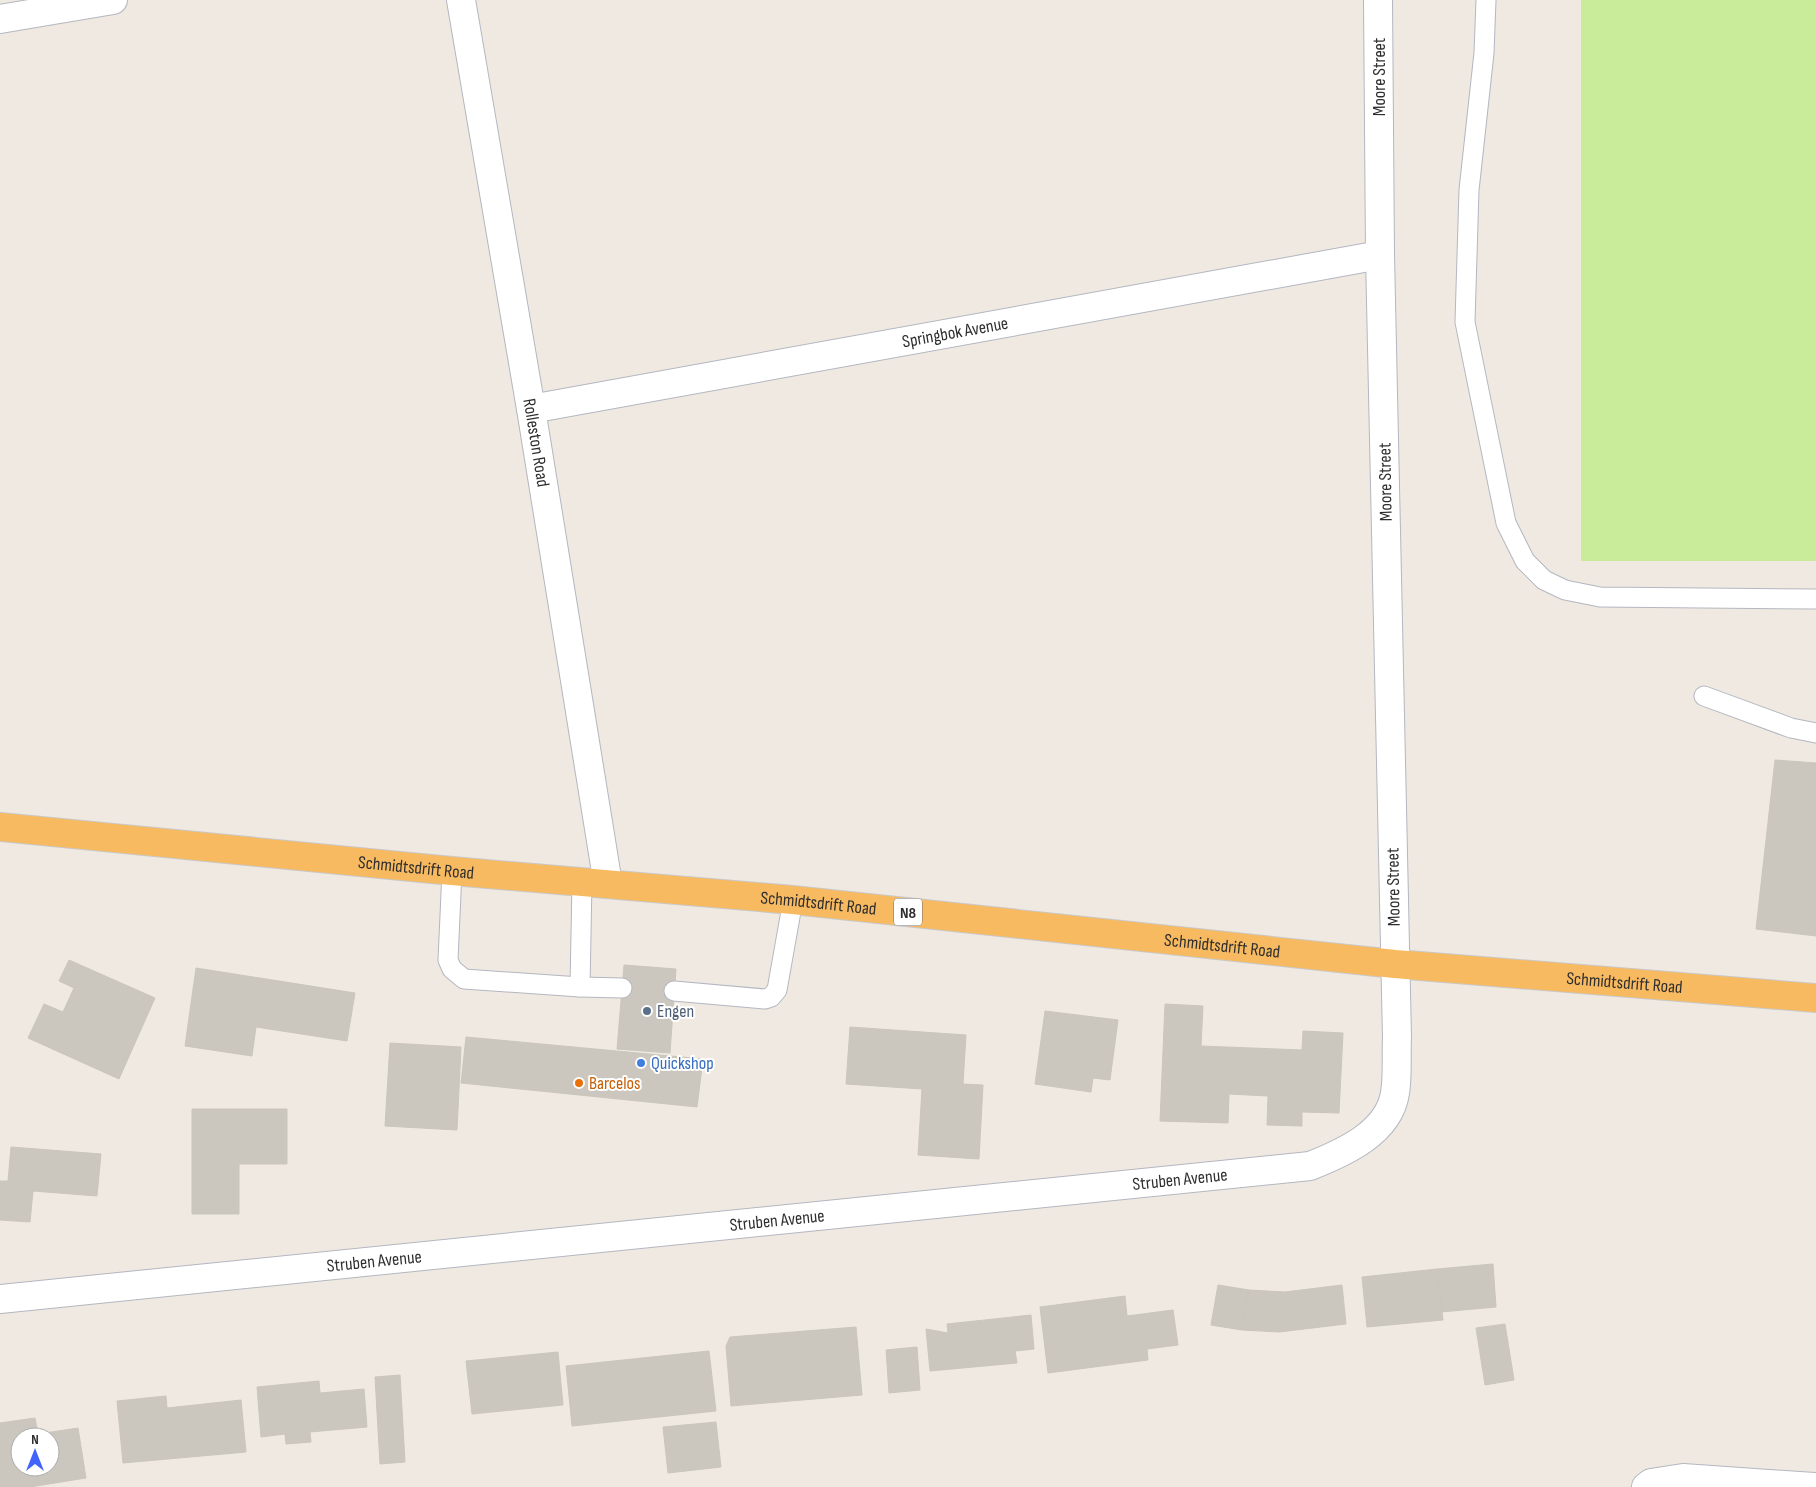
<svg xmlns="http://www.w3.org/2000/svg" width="1816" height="1487" font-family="'Sofia Sans Condensed',sans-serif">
	<rect width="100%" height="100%" fill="#efe9e1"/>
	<rect fill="#c9ec9a" x="1581" y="0" width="235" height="561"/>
	<g fill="#cbc7bf" stroke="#cbc5ba" fill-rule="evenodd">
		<path d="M1775,760L1816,763V936L1756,929Z"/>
		<path d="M69,960L155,998L119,1079L28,1038L44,1004L63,1012L74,988L59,981Z"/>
		<path d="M624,965L676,969L670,1053L617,1049Z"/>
		<path d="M196,968L355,993L347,1041L256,1027L252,1056L185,1046Z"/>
		<path d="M1165,1004L1203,1006L1201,1046L1302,1050L1303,1031L1343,1033L1339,1113L1302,1112V1126L1267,1125L1268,1096L1229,1094L1228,1123L1160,1121Z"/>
		<path d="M1045,1011L1118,1020L1110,1080L1093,1078L1091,1092L1035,1084Z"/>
		<path d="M850,1027L966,1035L963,1084L983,1085L979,1159L918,1155L922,1089L846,1084Z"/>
		<path d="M466,1037L703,1059L697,1107L461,1083Z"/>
		<path d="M390,1043L461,1047L457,1130L385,1126Z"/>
		<path d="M192,1109H287V1164H239V1214H192Z"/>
		<path d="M11,1147L101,1154L97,1196L33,1191L30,1222L0,1220V1181H8Z"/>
		<path d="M1493,1264L1496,1307L1441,1312L1437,1269Z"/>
		<path d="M1437,1269L1443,1320L1367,1327L1362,1277Z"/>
		<path d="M1218,1285L1249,1290L1242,1330L1211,1325Z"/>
		<path d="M1342,1285L1346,1324L1279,1332L1242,1330L1249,1290L1285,1292Z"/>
		<path d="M1125,1296L1127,1316L1173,1310L1178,1345L1147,1349L1148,1360L1048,1373L1040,1307Z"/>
		<path d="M1031,1315L1034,1349L1015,1351L1017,1363L930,1371L926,1329L948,1333L947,1324Z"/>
		<path d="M1505,1324L1514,1380L1485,1385L1476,1328Z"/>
		<path d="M856,1327L862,1395L731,1406L726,1346L730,1337Z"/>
		<path d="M917,1347L920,1390L889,1393L886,1350Z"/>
		<path d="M709,1351L716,1411L572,1426L566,1366Z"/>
		<path d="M558,1352L563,1405L472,1414L466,1361Z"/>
		<path d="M400,1375L405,1462L380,1464L375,1377Z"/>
		<path d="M319,1381L320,1393L364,1389L367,1427L310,1432L311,1442L286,1444L285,1434L261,1437L257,1387Z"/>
		<path d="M166,1396L167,1408L241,1400L246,1452L123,1463L117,1401Z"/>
		<path d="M35,1418L38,1434L78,1428L86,1478L30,1487H0V1423ZM20,1437H50V1467H20Z"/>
		<path d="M716,1422L721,1467L668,1473L663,1427Z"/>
	</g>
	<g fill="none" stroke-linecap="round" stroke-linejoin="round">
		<g stroke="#b4b7c1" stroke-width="21">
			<g id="service">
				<path d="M1486,0L1484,53L1469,190L1465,322L1506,523L1525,561L1544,580L1565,590L1600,597L1816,599"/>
				<path d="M1704,696L1791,728L1816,733"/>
				<path d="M452,871L448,960L452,969L464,979L580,987L622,988"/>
				<path d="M580,987L582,882"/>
				<path d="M674,991L765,999L771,997L777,990L793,900"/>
			</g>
		</g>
		<g stroke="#b4b7c1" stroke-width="30">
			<g id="minor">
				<path id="s1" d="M461,0L531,409L608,884"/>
				<path d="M0,19L113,0"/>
				<path id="s2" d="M531,409L1380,255"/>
				<path id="s3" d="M0,1299L1310,1166C1343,1153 1389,1133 1395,1093C1398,1075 1396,1056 1397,1038L1380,255L1378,0"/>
				<path d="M1646,1487L1651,1483L1683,1478L1814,1487"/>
			</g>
		</g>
		<g stroke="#c9c9c9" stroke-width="30">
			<g id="trunk">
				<path id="s4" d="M0,827L452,871L793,900L1395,964L1816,998"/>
			</g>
		</g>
		<use href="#service" stroke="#fff" stroke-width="19"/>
		<use href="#minor" stroke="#fff" stroke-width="28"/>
		<use href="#trunk" stroke="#f8ba60" stroke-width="28"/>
	</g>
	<circle fill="#5c6f8a" stroke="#fff" stroke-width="2" cx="647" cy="1011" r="5"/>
	<circle fill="#3f7fe0" stroke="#fff" stroke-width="2" cx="641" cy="1063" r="5"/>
	<circle fill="#e8710a" stroke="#fff" stroke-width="2" cx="579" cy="1083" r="5"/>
	<g text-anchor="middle" stroke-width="4" stroke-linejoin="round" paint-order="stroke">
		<rect fill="#fff" stroke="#6d6d6d" stroke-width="1" x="894" y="898.5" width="28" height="27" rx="4"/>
		<g font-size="16" font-weight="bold" fill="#2e2e2e">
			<text x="908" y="918">N8</text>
		</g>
		<g font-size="18" fill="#2e2e2e" stroke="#fff">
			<text transform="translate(1379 77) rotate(-90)" y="6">Moore Street</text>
			<text dy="6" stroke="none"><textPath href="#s2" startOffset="431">Springbok Avenue</textPath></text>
			<text dy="6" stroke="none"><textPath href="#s1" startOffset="449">Rolleston Road</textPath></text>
			<text transform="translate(1385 482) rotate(-91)" y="6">Moore Street</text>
			<text dy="6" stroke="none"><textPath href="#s4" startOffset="418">Schmidtsdrift Road</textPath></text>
			<text transform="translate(1393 887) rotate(-91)" y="6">Moore Street</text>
			<text dy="6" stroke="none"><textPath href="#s4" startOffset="822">Schmidtsdrift Road</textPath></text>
			<text dy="6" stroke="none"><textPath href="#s4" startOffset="1228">Schmidtsdrift Road</textPath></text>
			<text dy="6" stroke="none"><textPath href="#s4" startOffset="1632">Schmidtsdrift Road</textPath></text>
			<text dy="6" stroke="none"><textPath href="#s3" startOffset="1186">Struben Avenue</textPath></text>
			<text dy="6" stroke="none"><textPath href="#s3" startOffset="781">Struben Avenue</textPath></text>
			<text dy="6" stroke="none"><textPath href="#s3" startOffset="376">Struben Avenue</textPath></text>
		</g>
		<g font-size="18" fill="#4e5e75" stroke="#fff" text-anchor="start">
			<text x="657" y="1017">Engen</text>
		</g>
		<g font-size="18" fill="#366cbe" stroke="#fff" text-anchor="start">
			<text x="651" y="1069">Quickshop</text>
		</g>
		<g font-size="18" fill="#c56008" stroke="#fff" text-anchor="start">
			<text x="589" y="1089">Barcelos</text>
		</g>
	</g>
	<g transform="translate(35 1452)"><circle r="24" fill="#ffffff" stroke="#ababab"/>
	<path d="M0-4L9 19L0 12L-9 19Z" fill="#4264fb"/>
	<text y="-8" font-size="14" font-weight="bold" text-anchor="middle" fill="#2e2e2e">N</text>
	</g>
</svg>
